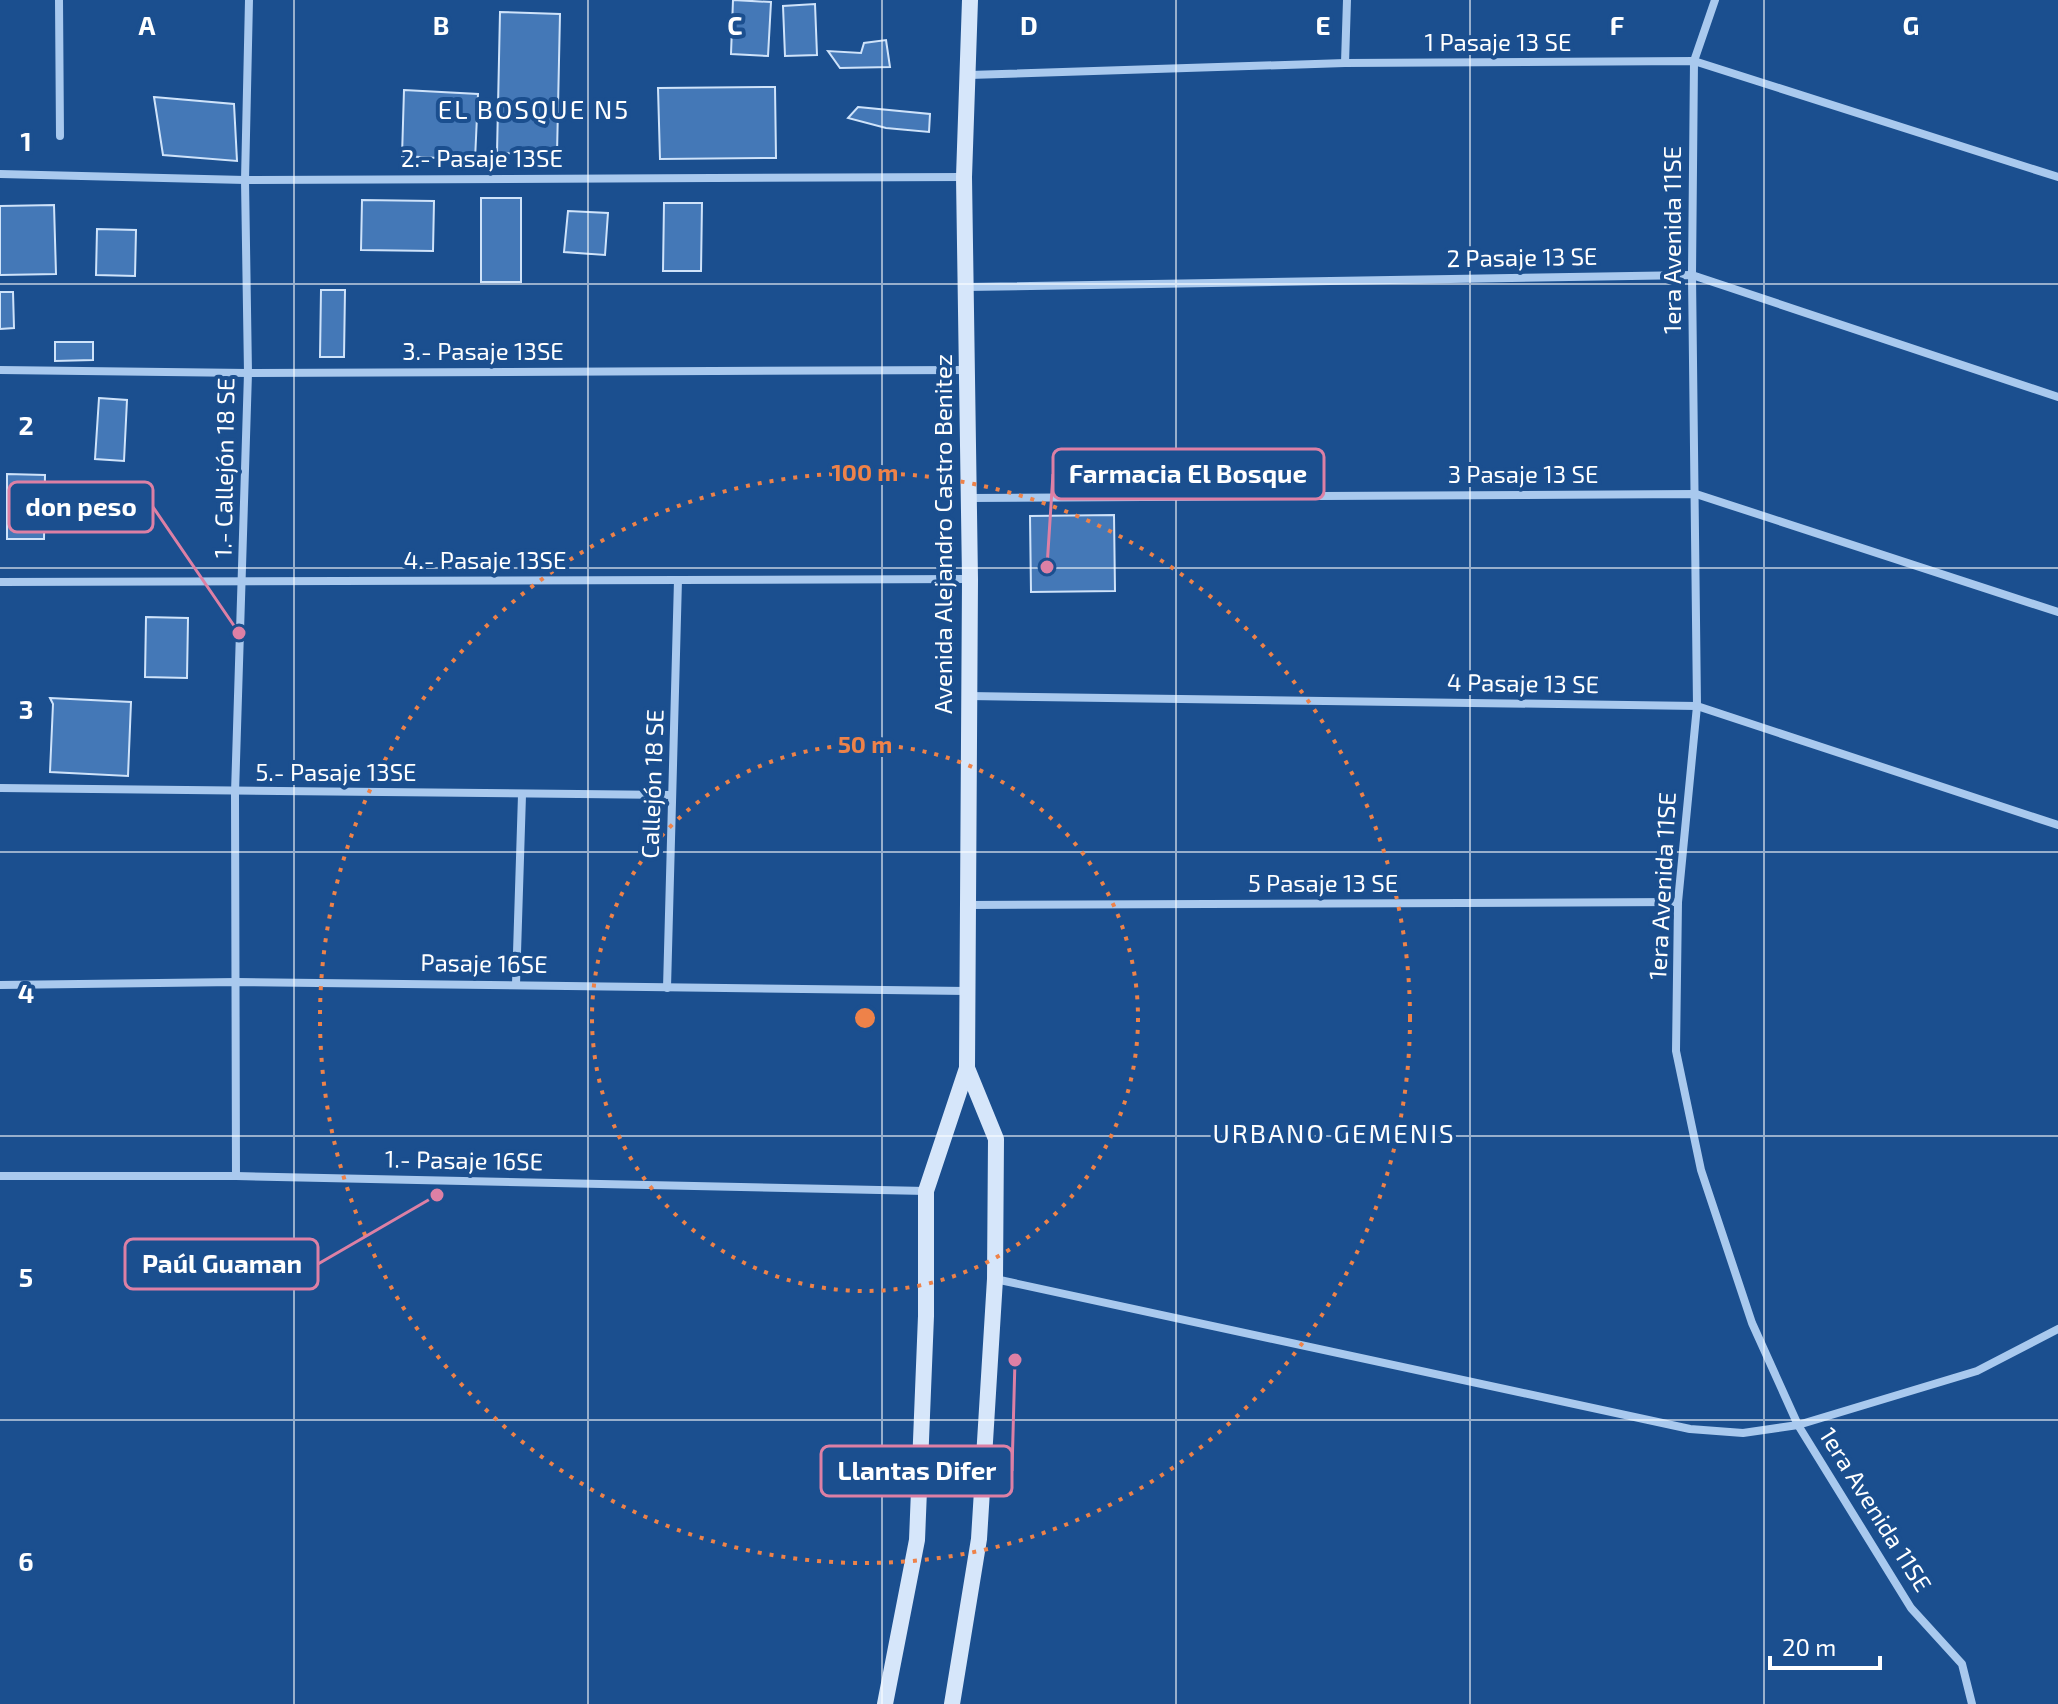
<svg xmlns="http://www.w3.org/2000/svg" width="2058" height="1704" font-family="'Exo 2',sans-serif">
	<rect width="100%" height="100%" fill="#1b4f8f"/>
	<g fill="#4478b7" stroke="#cfe3fa" stroke-width="2">
		<path d="M733,0L771,2L768,56L731,54Z"/>
		<path d="M815,4L817,55L785,56L783,6Z"/>
		<path d="M500,12L560,14L557,154L497,153Z"/>
		<path d="M886,40L890,67L840,68L828,51L861,53L864,43Z"/>
		<path d="M775,87L776,158L660,159L658,88Z"/>
		<path d="M404,90L478,94L475,160L402,156Z"/>
		<path d="M154,97L234,104L237,161L163,155Z"/>
		<path d="M858,107L930,114L929,132L886,128L848,118Z"/>
		<rect x="481" y="198" width="40" height="84"/>
		<path d="M362,200L434,201L433,251L361,250Z"/>
		<path d="M664,203H702L701,271H663Z"/>
		<path d="M54,205L56,274L0,275V206Z"/>
		<path d="M568,211L608,213L605,255L564,252Z"/>
		<path d="M97,229L136,230L135,276L96,275Z"/>
		<path d="M321,290H345L344,357H320Z"/>
		<path d="M0,292H13L14,328L0,329Z"/>
		<path d="M55,342H93V360L55,361Z"/>
		<path d="M99,398L127,400L124,461L95,459Z"/>
		<path d="M7,474L45,475L44,539H7Z"/>
		<path d="M1114,515L1115,591L1031,592L1030,516Z"/>
		<path d="M146,617L188,618L187,678L145,677Z"/>
		<path d="M50,698L131,702L128,776L50,772L53,704Z"/>
	</g>
	<g fill="none" stroke-linecap="round" stroke-linejoin="round">
		<g stroke="#a9c9ee" stroke-width="8">
			<path d="M59,0L60,136"/>
			<path d="M1715,0L1694,61L1692,275L1697,706L1678,902L1676,1051L1701,1170L1752,1323L1798,1425L1911,1608L1962,1664L1972,1704"/>
			<path d="M1345,63L1347,0"/>
			<path d="M969,75L1345,63L1694,61L2058,177"/>
			<path d="M0,174L245,180L964,177"/>
			<path d="M966,287L1692,275L2058,397"/>
			<path d="M0,370L248,373L967,370"/>
			<path d="M969,498L1696,494L2058,612"/>
			<path d="M0,582L969,579"/>
			<path d="M969,696L1697,706L2058,825"/>
			<path d="M0,788L672,795"/>
			<path d="M967,905L1678,902"/>
			<path d="M516,984L522,795"/>
			<path d="M0,985L237,982L967,991"/>
			<path d="M667,988L678,580"/>
			<path d="M0,1176H236L926,1191"/>
			<path d="M236,1176L235,793L248,373L245,180L249,0"/>
			<path d="M995,1279L1690,1429L1743,1433L1798,1425L1977,1371L2058,1329"/>
		</g>
		<g stroke="#d6e6fa" stroke-width="16">
			<path d="M885,1704L917,1540L926,1316V1191L967,1068L970,579L964,177L970,0"/>
			<path d="M952,1704L979,1539L995,1279L996,1139L967,1068"/>
		</g>
	</g>
	<path fill="none" stroke="#fff" stroke-width="2" stroke-opacity="0.55" d="M294,0V1704M588,0V1704M882,0V1704M1176,0V1704M1470,0V1704M1764,0V1704M0,284H2058M0,568H2058M0,852H2058M0,1136H2058M0,1420H2058"/>
	<g fill="none" stroke="#ee8249" stroke-width="4" stroke-dasharray="4 8">
		<circle cx="865" cy="1018" r="273"/>
		<circle cx="865" cy="1018" r="545"/>
	</g>
	<g text-anchor="middle" stroke-width="8" stroke-linejoin="round" paint-order="stroke">
		<g font-size="24" fill="#fff" stroke="#1b4f8f">
			<text x="1498" y="51">1 Pasaje 13 SE</text>
			<text x="482" y="167">2.- Pasaje 13SE</text>
			<text transform="translate(1673 240) rotate(-90)" y="8">1era Avenida 11SE</text>
			<text transform="translate(1522 258) rotate(-1)" y="8">2 Pasaje 13 SE</text>
			<text x="483" y="360">3.- Pasaje 13SE</text>
			<text transform="translate(225 468) rotate(-89)" y="8">1.- Callejón 18 SE</text>
			<text x="1523" y="483">3 Pasaje 13 SE</text>
			<text transform="translate(944 534) rotate(-90)" y="8">Avenida Alejandro Castro Benitez</text>
			<text x="485" y="569">4.- Pasaje 13SE</text>
			<text transform="translate(1523 684) rotate(1)" y="8">4 Pasaje 13 SE</text>
			<text x="336" y="781">5.- Pasaje 13SE</text>
			<text transform="translate(653 784) rotate(-88)" y="8">Callejón 18 SE</text>
			<text x="1323" y="892">5 Pasaje 13 SE</text>
			<text transform="translate(1663 886) rotate(-87)" y="8">1era Avenida 11SE</text>
			<text transform="translate(484 964) rotate(1)" y="8">Pasaje 16SE</text>
			<text transform="translate(464 1161) rotate(1)" y="8">1.- Pasaje 16SE</text>
			<text transform="translate(1875 1510) rotate(58)" y="8">1era Avenida 11SE</text>
		</g>
		<g font-size="26" letter-spacing="2" fill="#fff" stroke="#1b4f8f">
			<text x="534" y="119">EL BOSQUE N5</text>
			<text x="1334" y="1143">URBANO GEMENIS</text>
		</g>
	</g>
	<g font-size="26" text-anchor="middle" font-weight="bold" fill="#fff" stroke="#1b4f8f" stroke-width="8" stroke-linejoin="round" paint-order="stroke">
		<text x="147" y="35">A</text>
		<text x="441" y="35">B</text>
		<text x="735" y="35">C</text>
		<text x="1029" y="35">D</text>
		<text x="1323" y="35">E</text>
		<text x="1617" y="35">F</text>
		<text x="1911" y="35">G</text>
		<text x="26" y="151">1</text>
		<text x="26" y="435">2</text>
		<text x="26" y="719">3</text>
		<text x="26" y="1003">4</text>
		<text x="26" y="1287">5</text>
		<text x="26" y="1571">6</text>
	</g>
	<circle cx="865" cy="1018" r="12" fill="#ee8249" stroke="#1b4f8f" stroke-width="4"/>
	<g font-size="24" text-anchor="middle" font-weight="bold" fill="#ee8249" stroke="#1b4f8f" stroke-width="8" stroke-linejoin="round" paint-order="stroke">
		<text x="865" y="481">100 m</text>
		<text x="865" y="753">50 m</text>
	</g>
	<path fill="none" stroke="#dd80a5" stroke-width="3" d="M1047 567L1053 474M239 633L153 507M437 1195L318 1264M1015 1360L1012 1471"/>
	<g fill="#dd80a5" stroke="#1b4f8f" stroke-width="3">
		<circle cx="1047" cy="567" r="8"/>
		<circle cx="239" cy="633" r="8"/>
		<circle cx="437" cy="1195" r="8"/>
		<circle cx="1015" cy="1360" r="8"/>
	</g>
	<g fill="#1b4f8f" stroke="#dd80a5" stroke-width="3">
		<rect x="1053" y="449" width="271" height="50" rx="8"/>
		<rect x="9" y="482" width="144" height="50" rx="8"/>
		<rect x="125" y="1239" width="193" height="50" rx="8"/>
		<rect x="821" y="1446" width="191" height="50" rx="8"/>
	</g>
	<g font-size="26" text-anchor="middle" font-weight="bold" fill="#fff">
		<text x="1188" y="483">Farmacia El Bosque</text>
		<text x="81" y="516">don peso</text>
		<text x="222" y="1273">Paúl Guaman</text>
		<text x="917" y="1480">Llantas Difer</text>
	</g>
	<path d="M1770 1656v12h110v-12" fill="none" stroke="#ffffff" stroke-width="4"/>
	<text x="1782" y="1656" font-size="24" fill="#ffffff" stroke="#1b4f8f" stroke-width="6" paint-order="stroke">20 m</text>
</svg>
